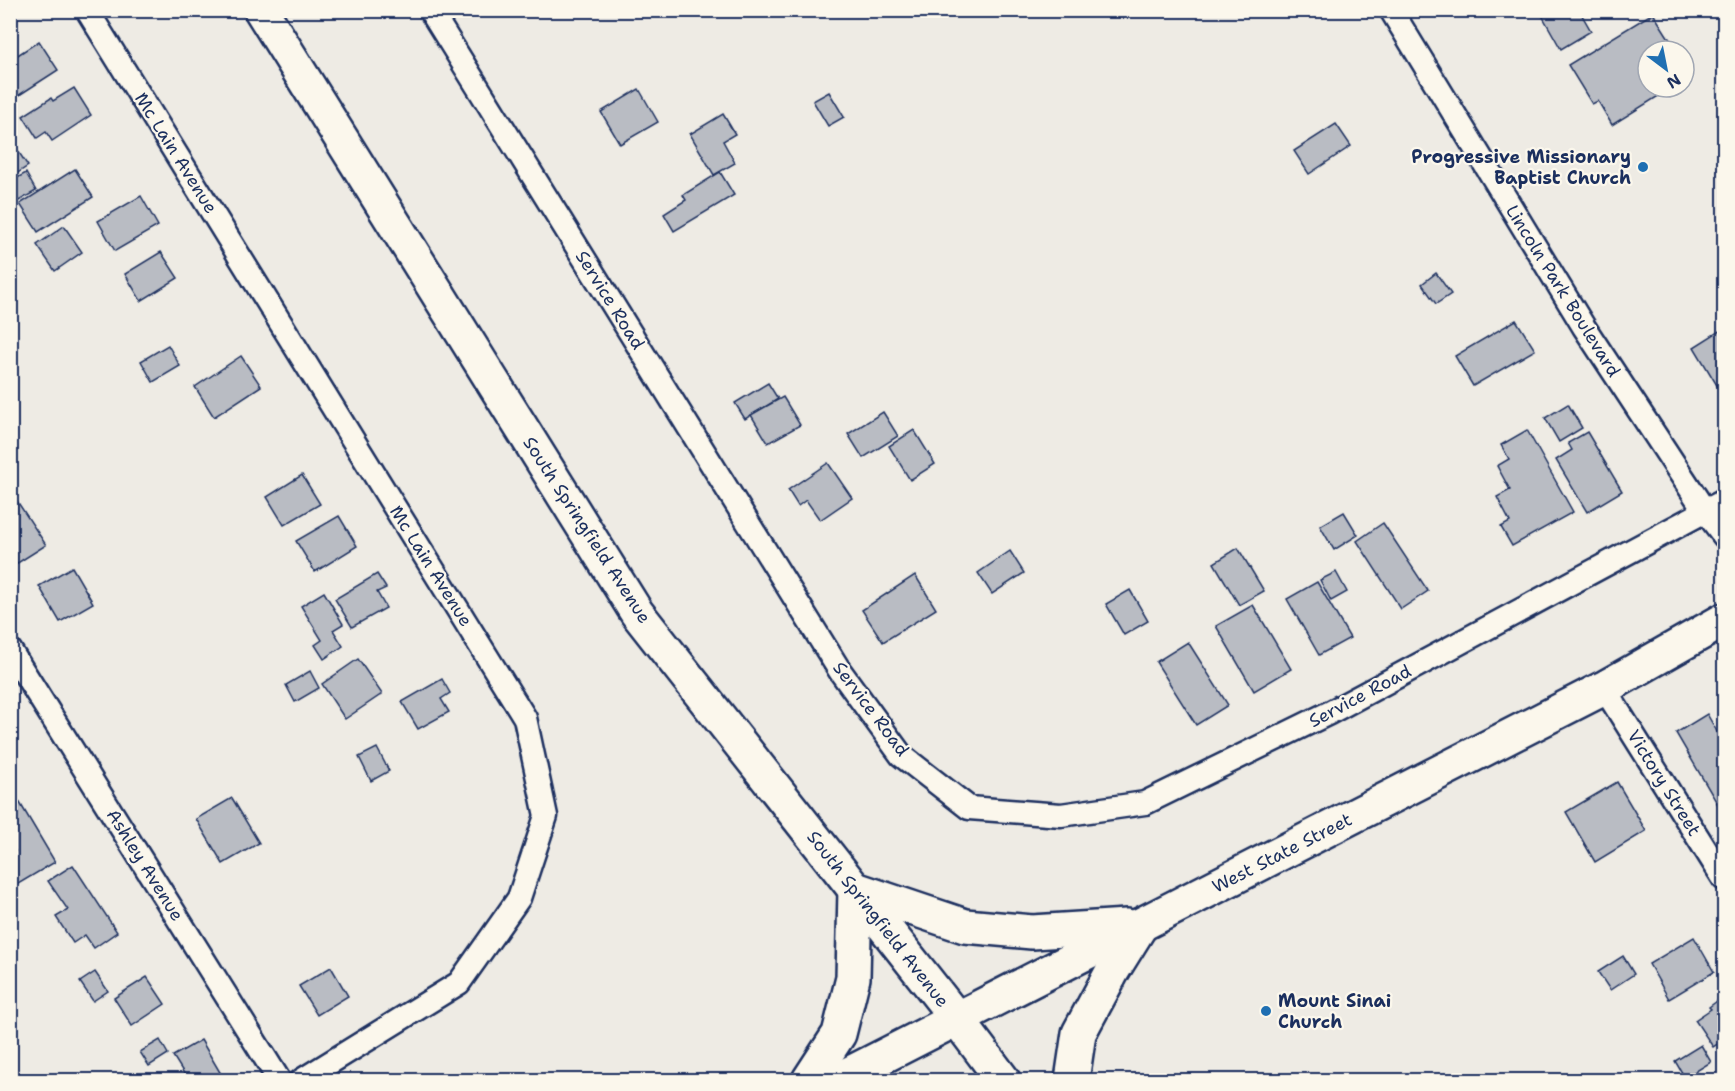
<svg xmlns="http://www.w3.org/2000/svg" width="1735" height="1091" font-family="'Shantell Sans',sans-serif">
	<rect width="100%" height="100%" fill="#eeebe4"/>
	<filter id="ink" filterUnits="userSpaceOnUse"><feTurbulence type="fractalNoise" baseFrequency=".0167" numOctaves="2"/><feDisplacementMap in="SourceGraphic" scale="12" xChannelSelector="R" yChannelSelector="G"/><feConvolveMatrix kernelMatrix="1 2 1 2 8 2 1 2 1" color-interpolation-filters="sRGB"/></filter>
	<g filter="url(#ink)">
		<g fill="#b9bcc3" stroke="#1b2f5e" stroke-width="1.5">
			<path d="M1539,10H1579L1591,31L1561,49Z"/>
			<path d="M1653,13L1677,51H1648V87H1673L1612,125L1598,101L1592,104L1568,65Z"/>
			<path d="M39,41L58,70L10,101V60Z"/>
			<path d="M1684,63L1692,76L1684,80Z"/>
			<path d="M74,88L91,115L52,141L46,132L37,138L23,116L51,98L53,101Z"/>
			<path d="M639,89L658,122L620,144L601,112Z"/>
			<path d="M829,92L844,117L828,126L813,101Z"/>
			<path d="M723,114L735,134L723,141L735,163L714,175L690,134Z"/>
			<path d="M1336,124L1351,146L1309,174L1294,151Z"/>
			<path d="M14,145L28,166L10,178V147Z"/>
			<path d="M75,169L93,197L38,232L20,204Z"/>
			<path d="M720,172L734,195L674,231L664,214L686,200L683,195Z"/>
			<path d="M26,173L36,191L10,206V182Z"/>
			<path d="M141,196L158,226L115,251L98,221Z"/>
			<path d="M64,226L82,252L55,271L37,245Z"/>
			<path d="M161,252L178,278L141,301L125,274Z"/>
			<path d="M1436,273L1451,294L1436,304L1422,284Z"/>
			<path d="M1516,320L1535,350L1473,386L1455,356Z"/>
			<path d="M1724,328V397L1694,347Z"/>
			<path d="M168,345L180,366L153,382L141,361Z"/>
			<path d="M241,356L261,386L214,417L195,387Z"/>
			<path d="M768,383L778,399L745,419L735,403Z"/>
			<path d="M783,397L800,425L768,443L751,415Z"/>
			<path d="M1568,404L1582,428L1559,442L1545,418Z"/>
			<path d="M883,412L898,436L863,458L848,434Z"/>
			<path d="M914,430L935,464L910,480L889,446Z"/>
			<path d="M1527,430L1573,512L1512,546L1501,527L1510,522L1497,497L1510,490L1497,466L1509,459L1501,445Z"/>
			<path d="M1587,432L1622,491L1587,512L1556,460L1572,450L1568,443Z"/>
			<path d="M828,463L852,498L820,520L806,500L798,506L788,490Z"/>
			<path d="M302,475L320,504L284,525L267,497Z"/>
			<path d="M11,492L46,545L16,564L10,556Z"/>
			<path d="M1344,512L1358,535L1334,550L1320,526Z"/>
			<path d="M339,516L357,546L315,572L296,541Z"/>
			<path d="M1383,523L1428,591L1401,609L1357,541Z"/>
			<path d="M1238,548L1264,591L1239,605L1214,563Z"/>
			<path d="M1010,551L1024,573L992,594L978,573Z"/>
			<path d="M72,567L93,603L60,622L39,586Z"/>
			<path d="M1336,572L1347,592L1331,601L1320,580Z"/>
			<path d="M377,574L386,588L377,592L386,608L352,627L335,599Z"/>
			<path d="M915,575L936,609L883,642L862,610Z"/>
			<path d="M1317,582L1350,638L1319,655L1287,599Z"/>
			<path d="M1130,590L1148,621L1124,635L1106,604Z"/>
			<path d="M324,592L343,624L333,630L343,646L324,659L315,645L322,640L301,606Z"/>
			<path d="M1253,605L1291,669L1254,691L1216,626Z"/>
			<path d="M1188,642L1228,705L1196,725L1156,662Z"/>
			<path d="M358,659L382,694L345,719L322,684Z"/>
			<path d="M310,671L319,688L295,702L286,685Z"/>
			<path d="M442,679L450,693L441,699L449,712L418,729L402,702Z"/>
			<path d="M1707,714L1724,744V815L1676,733Z"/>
			<path d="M377,748L389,771L371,781L359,757Z"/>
			<path d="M1617,782L1646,831L1595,862L1566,812Z"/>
			<path d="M17,798L55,862L18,884L10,871V854L15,851L10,843V802Z"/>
			<path d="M232,798L259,843L223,864L196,819Z"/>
			<path d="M73,865L117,932L94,948L85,935L73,943L56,917L68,910L48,881Z"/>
			<path d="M1694,937L1714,972L1669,999L1649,964Z"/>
			<path d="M1623,956L1634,974L1610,990L1598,972Z"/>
			<path d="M331,967L348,996L317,1015L299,986Z"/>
			<path d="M95,972L108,991L93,1001L80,982Z"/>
			<path d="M147,977L165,1004L132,1026L114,998Z"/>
			<path d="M1724,996V1040L1713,1047L1695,1020L1711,1009L1709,1007Z"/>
			<path d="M160,1040L168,1054L149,1066L140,1052Z"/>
			<path d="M201,1040L221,1074L210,1080H188L173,1056Z"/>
			<path d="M1701,1045L1711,1062L1685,1078L1675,1061Z"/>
		</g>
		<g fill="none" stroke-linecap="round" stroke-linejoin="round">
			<g stroke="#1b2f5e" stroke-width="27">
				<g id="street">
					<path d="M87,10L525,718L546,816L519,898L459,983L302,1080"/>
					<path d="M430,10L840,671L901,755L969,808L1061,815L1145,803L1329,713L1724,501"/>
					<path d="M1391,10L1584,327L1705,511L1724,536"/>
					<path d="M10,650L279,1080"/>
					<path d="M1604,688L1724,879"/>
				</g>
			</g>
			<g stroke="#1b2f5e" stroke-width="38">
				<g id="primary">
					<path d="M261,10L637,613L957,1019L1003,1080"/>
					<path d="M809,1080L839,1034L853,978L855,889L965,926L1032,932L1127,926"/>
					<path d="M837,1080L1604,688L1724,620"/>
					<path d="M1072,1080L1079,1033L1113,970L1141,925"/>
				</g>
			</g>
			<use href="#street" stroke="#fbf7ec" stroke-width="22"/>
			<use href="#primary" stroke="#fbf7ec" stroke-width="33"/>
		</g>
	</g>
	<g fill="#1f6fb2" stroke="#fbf7ec" stroke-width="2">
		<circle cx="1643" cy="167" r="6"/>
		<circle cx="1266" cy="1011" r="6"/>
	</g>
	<g text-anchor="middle" stroke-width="4.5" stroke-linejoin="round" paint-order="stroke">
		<g font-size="18" fill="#1b2f5e" stroke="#fbf7ec">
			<text transform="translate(176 153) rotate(58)" y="6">Mc Lain Avenue</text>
			<text transform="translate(1563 291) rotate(58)" y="6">Lincoln Park Boulevard</text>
			<text transform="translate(610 300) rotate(58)" y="6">Service Road</text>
			<text transform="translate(587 530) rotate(57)" y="6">South Springfield Avenue</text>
			<text transform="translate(431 566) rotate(58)" y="6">Mc Lain Avenue</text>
			<text transform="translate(1360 696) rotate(-28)" y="6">Service Road</text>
			<text transform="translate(871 709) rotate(53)" y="6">Service Road</text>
			<text transform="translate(1664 783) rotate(58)" y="6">Victory Street</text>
			<text transform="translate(1282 853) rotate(-27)" y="6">West State Street</text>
			<text transform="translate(145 865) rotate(58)" y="6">Ashley Avenue</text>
			<text transform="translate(878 919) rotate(52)" y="6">South Springfield Avenue</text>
		</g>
		<g font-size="18" font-weight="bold" fill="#1b2f5e" stroke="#fbf7ec" text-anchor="end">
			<text x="1631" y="163">Progressive Missionary<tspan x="1631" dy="21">Baptist Church</tspan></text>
			<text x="1278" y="1007" text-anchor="start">Mount Sinai<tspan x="1278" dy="21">Church</tspan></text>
		</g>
	</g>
	<rect width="1735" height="1091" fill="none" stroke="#fbf7ec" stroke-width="36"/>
	<rect x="18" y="18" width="1699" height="1055" fill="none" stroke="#1b2f5e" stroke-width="2" filter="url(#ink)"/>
	<g transform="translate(1666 69) rotate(148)"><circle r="28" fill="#fbf7ec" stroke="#a1a7b3" stroke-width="1.5"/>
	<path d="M0-4.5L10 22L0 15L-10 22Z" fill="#1f6fb2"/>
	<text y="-9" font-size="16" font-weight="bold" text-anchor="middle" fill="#1b2f5e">N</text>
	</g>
</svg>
